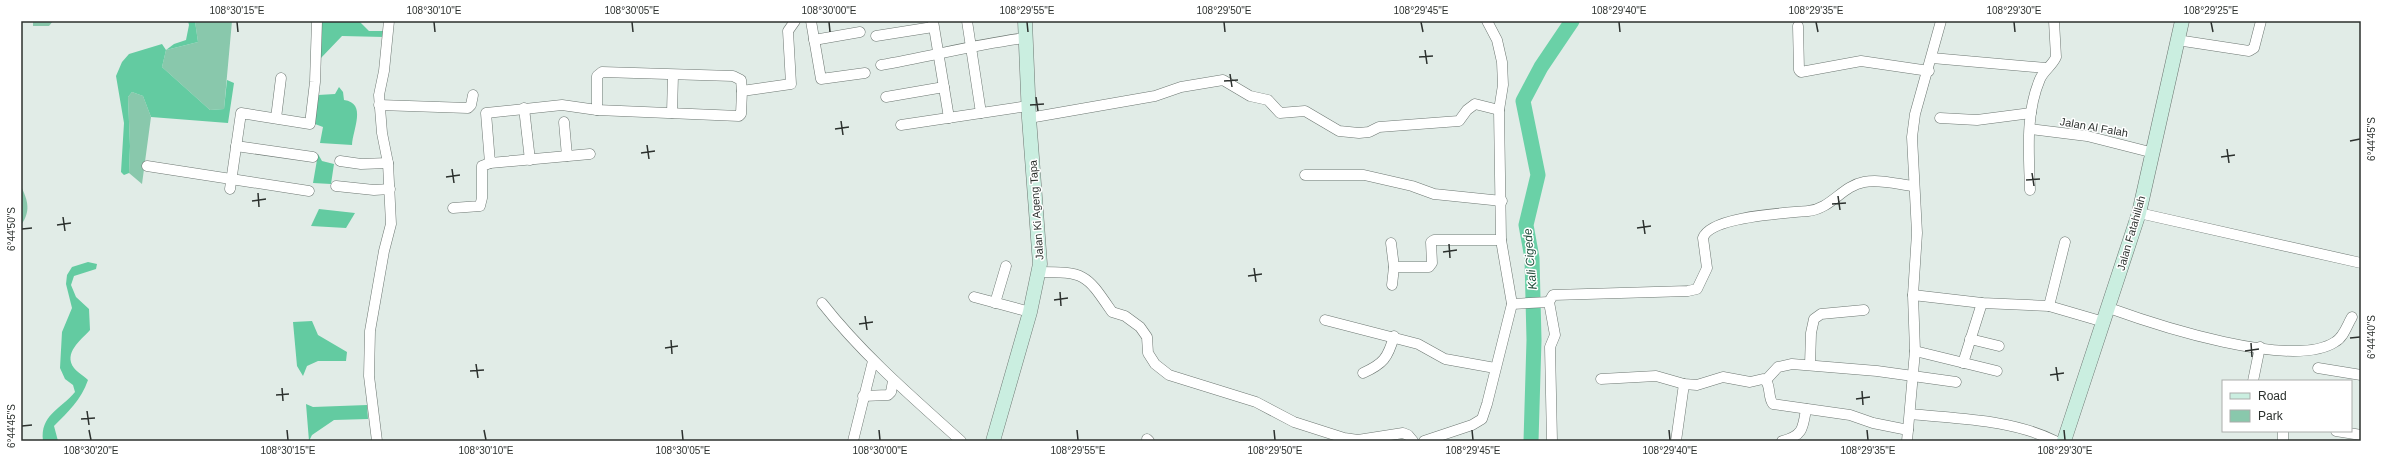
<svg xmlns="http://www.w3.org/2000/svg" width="2382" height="462" font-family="Arial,sans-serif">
	<rect width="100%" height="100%" fill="#e1ece7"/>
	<g fill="#89c8ac">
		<path d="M33,21H53L49,26H33Z"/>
		<path d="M195,21H232L224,109L210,110L162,67L166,50L198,42Z"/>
		<path d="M132,92L143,96L151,117L142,184L129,173L130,146L128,97Z"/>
		<path d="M21,186C28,201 31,211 21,225Z"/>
	</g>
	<g fill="#63cba1">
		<path d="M188,21H195L198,42L166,50L162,67L210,110L224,109L227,80L234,83L228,123L151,117L143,96L132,92L128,97L130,146L129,173L124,175L121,172L124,123L116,76L122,62L129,54L162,44L166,50L174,44L186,40L189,25Z"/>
		<path d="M321,21H359L369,31H385L384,37L342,36L320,59Z"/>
		<path d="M339,87L343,92L344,100C367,103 353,129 352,145L320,143L323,127L315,124L318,95L335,94Z"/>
		<path d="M318,154L322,161L334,164L331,184L313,183Z"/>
		<path d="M319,209L355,213L346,228L311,226Z"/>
		<path d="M88,262L97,264L96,269L74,276L71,285L76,297L89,309L90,330C81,340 63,353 74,368C77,372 84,376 88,380C81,400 68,412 54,426L58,441H43C40,415 60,410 75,392L73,385L65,379L60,368L62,332L72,308L66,284L67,275L72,267Z"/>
		<path d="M312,321L318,335L347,352L346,361H318L307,366L303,376L297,366L293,322Z"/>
		<path d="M306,404L313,407L367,405L368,419L334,420L312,435L309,441Z"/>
	</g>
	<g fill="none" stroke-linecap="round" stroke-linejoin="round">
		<path stroke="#6ad1a7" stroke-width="15" d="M1531,441L1534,340L1532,258L1526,225L1538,175L1523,101L1541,67L1572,21"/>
		<g stroke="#6d7772" stroke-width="11">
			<g id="street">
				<path d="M811,21L821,79L865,73"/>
				<path d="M933,21L949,118"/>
				<path d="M967,21L981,113"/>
				<path d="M1798,26L1799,70L1801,72L1861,61L1929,71"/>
				<path d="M876,36L933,27"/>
				<path d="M814,40L860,32"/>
				<path d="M2177,40L2249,51L2254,48L2261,21"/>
				<path d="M1932,58L2046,68"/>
				<path d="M881,65C929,57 976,44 1025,38"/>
				<path d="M886,97L944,87"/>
				<path d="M379,105L468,108L471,105L473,95"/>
				<path d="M524,108L530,160"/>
				<path d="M597,110L739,116L741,114L742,91L791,84L788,31L795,21"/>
				<path d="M672,113L673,75"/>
				<path d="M276,118L281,78"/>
				<path d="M1029,118L1155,96L1181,87L1223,80L1250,96L1268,100L1280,113L1305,111L1339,131L1359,133L1369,132L1379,127L1459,121L1467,110L1475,104L1499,110"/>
				<path d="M1940,118L1977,120L2031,113"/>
				<path d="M564,122L567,156"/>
				<path d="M901,125L1028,106"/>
				<path d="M2030,129L2087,136L2154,153"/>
				<path d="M236,146L313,157"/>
				<path d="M590,154L490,163L486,113L562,105L597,110V76L602,72L733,76L741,80L742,91"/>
				<path d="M340,161L361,164L388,163"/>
				<path d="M147,166L309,191"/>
				<path d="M1305,175H1364L1412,186L1434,194L1502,201"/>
				<path d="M336,186L374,190L390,189"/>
				<path d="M230,189L241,113L310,124L315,82L317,21"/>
				<path d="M2030,190C2029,154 2025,114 2040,79C2044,70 2052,66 2056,57L2054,21"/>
				<path d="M453,208L480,206L482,198V166L490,163"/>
				<path d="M2139,213L2361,263"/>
				<path d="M1391,243L1394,267L1392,285"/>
				<path d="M1394,267H1429L1432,263L1431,242L1434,240H1501"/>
				<path d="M1038,272C1086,272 1086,274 1112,312L1125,316L1140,327L1147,337L1148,353L1155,364L1169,375L1256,402L1294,422L1344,438L1358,440L1403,433L1408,435L1413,441"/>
				<path d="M1913,295L1982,303L2049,306L2104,322"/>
				<path d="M974,297L1030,312"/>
				<path d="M822,303C863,355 912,397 961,441"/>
				<path d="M995,303L1006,266"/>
				<path d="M1512,304L1549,302"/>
				<path d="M2049,306L2065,242"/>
				<path d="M2109,308C2156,325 2292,370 2335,342C2344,337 2347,325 2352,317"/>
				<path d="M1325,320L1418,344L1445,359L1495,368"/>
				<path d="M1970,339L1999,346"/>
				<path d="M1915,351L1997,371"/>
				<path d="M1963,363L1982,303"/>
				<path d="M1810,365L1811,333L1814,319L1821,314L1864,310"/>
				<path d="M2318,368L2361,375"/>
				<path d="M1363,373C1383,364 1388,358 1394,336"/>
				<path d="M1601,379L1656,376L1684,384L1697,385L1723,377L1750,382L1763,379C1772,383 1767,397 1773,404L1850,415L1873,423L1908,430"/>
				<path d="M1766,380L1778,367L1792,364L1877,371L1956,382"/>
				<path d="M2253,381L2260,347"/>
				<path d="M863,396L888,395L891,392L893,381"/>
				<path d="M1910,414C1958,419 2011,419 2055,441"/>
				<path d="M2336,431L2361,435"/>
				<path d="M1147,439L1149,441"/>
				<path d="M377,441L369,376L370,331L384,251L391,224L388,163L382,133L379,95L384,71L389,21"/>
				<path d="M853,441L873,361"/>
				<path d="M1424,441L1472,425L1482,419L1487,404L1512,304L1501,240L1499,110L1503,85L1502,62L1497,40L1487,21"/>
				<path d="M1552,441L1550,347L1555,335L1549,302L1553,295L1688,291L1697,289L1707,268L1703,238C1710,216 1788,213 1808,211C1831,209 1842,186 1864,182C1880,179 1897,184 1913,186"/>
				<path d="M1676,441L1684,384"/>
				<path d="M1782,441C1803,436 1803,428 1806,409"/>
				<path d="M1907,441L1915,351L1913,295L1917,233L1912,137L1915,114L1941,21"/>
				<path d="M2283,441V431"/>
			</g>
		</g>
		<g stroke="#6d7772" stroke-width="15">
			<g id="secondary">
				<path d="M993,441L1030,312L1040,264L1029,118L1025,21"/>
				<path d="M2064,441L2139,213L2182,21"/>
			</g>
		</g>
		<use href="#street" stroke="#fff" stroke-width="10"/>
		<use href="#secondary" stroke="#caeee0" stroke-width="14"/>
	</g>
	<path fill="none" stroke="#2c312e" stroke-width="1.5" d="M237,22L238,32M434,22L435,32M632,22L633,32M829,22L830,32M1027,22L1028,32M1224,22L1225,32M1421,22L1423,32M1619,22L1620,32M1816,22L1818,32M2014,22L2015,32M2211,22L2213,32M1425,50L1427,64M1419,57L1433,56M1230,74L1232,87M1224,81L1238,80M1036,97L1038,111M1030,105L1044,104M841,121L843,135M835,129L849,127M2350,141L2360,139M647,145L649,159M2227,149L2229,163M641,153L655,151M2221,157L2235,155M452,169L454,183M2032,173L2034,186M446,177L460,175M2026,180L2040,179M258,193L259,207M1838,196L1840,210M252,201L266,199M1832,204L1846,203M63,217L65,231M1643,220L1645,234M57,225L71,223M1637,228L1651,226M22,229L32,228M1449,244L1450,258M1443,252L1457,250M1254,268L1256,282M1248,276L1262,274M1060,292L1061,306M1054,300L1068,298M865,316L867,330M859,324L873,322M2350,338L2360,337M671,340L672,354M2251,343L2252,357M665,348L678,346M2245,351L2259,349M476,364L478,378M2056,367L2058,381M470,371L484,370M2050,375L2064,373M282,388L283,401M1862,391L1863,405M276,395L289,394M1856,399L1870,397M87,411L89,425M81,419L95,418M22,426L32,425M89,430L91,440M287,430L288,440M484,430L486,440M682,430L683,440M879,430L880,440M1077,430L1078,440M1274,430L1275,440M1472,430L1473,440M1669,430L1670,440M1867,430L1868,440M2064,430L2065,440"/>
	<g text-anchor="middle" stroke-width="3" stroke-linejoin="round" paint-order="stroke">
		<g font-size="11" fill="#2c312e" stroke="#fff">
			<text transform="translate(2094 127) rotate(10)" y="4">Jalan Al Falah</text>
			<text transform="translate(1036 210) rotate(-94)" y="4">Jalan Ki Ageng Tapa</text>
			<text transform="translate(2131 233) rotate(-74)" y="4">Jalan Fatahillah</text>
		</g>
		<g font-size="12" font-style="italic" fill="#224e3c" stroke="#fff">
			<text transform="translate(1530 259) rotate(-95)" y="4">Kali Cigede</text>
		</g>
	</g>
	<rect width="2382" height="462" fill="none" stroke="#ffffff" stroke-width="44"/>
	<rect x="2222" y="380" width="130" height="52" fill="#ffffff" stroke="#abadab"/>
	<rect x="2230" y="393" width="20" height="6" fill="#caeee0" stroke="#abadab"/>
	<text x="2258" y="400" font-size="12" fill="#2c312e">Road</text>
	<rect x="2230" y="410" width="20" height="12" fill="#89c8ac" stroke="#abadab"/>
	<text x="2258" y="420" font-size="12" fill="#2c312e">Park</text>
	<rect x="22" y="22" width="2338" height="418" fill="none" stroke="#2c312e" stroke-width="1.5"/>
	<g font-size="10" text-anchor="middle" fill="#2c312e">
		<text x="237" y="14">108°30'15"E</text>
		<text x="434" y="14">108°30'10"E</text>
		<text x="632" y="14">108°30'05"E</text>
		<text x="829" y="14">108°30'00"E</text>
		<text x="1027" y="14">108°29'55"E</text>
		<text x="1224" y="14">108°29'50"E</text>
		<text x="1421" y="14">108°29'45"E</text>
		<text x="1619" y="14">108°29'40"E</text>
		<text x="1816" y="14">108°29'35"E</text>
		<text x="2014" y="14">108°29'30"E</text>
		<text x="2211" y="14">108°29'25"E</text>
		<text transform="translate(2371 139) rotate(-90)" y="4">6°44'45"S</text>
		<text transform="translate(11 229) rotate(-90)" y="4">6°44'50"S</text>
		<text transform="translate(2371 337) rotate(-90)" y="4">6°44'40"S</text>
		<text transform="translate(11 426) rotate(-90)" y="4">6°44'45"S</text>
		<text x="91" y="454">108°30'20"E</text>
		<text x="288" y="454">108°30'15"E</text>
		<text x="486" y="454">108°30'10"E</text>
		<text x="683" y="454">108°30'05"E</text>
		<text x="880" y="454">108°30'00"E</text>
		<text x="1078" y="454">108°29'55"E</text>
		<text x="1275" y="454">108°29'50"E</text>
		<text x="1473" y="454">108°29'45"E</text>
		<text x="1670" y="454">108°29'40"E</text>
		<text x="1868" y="454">108°29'35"E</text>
		<text x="2065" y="454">108°29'30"E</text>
	</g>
</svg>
